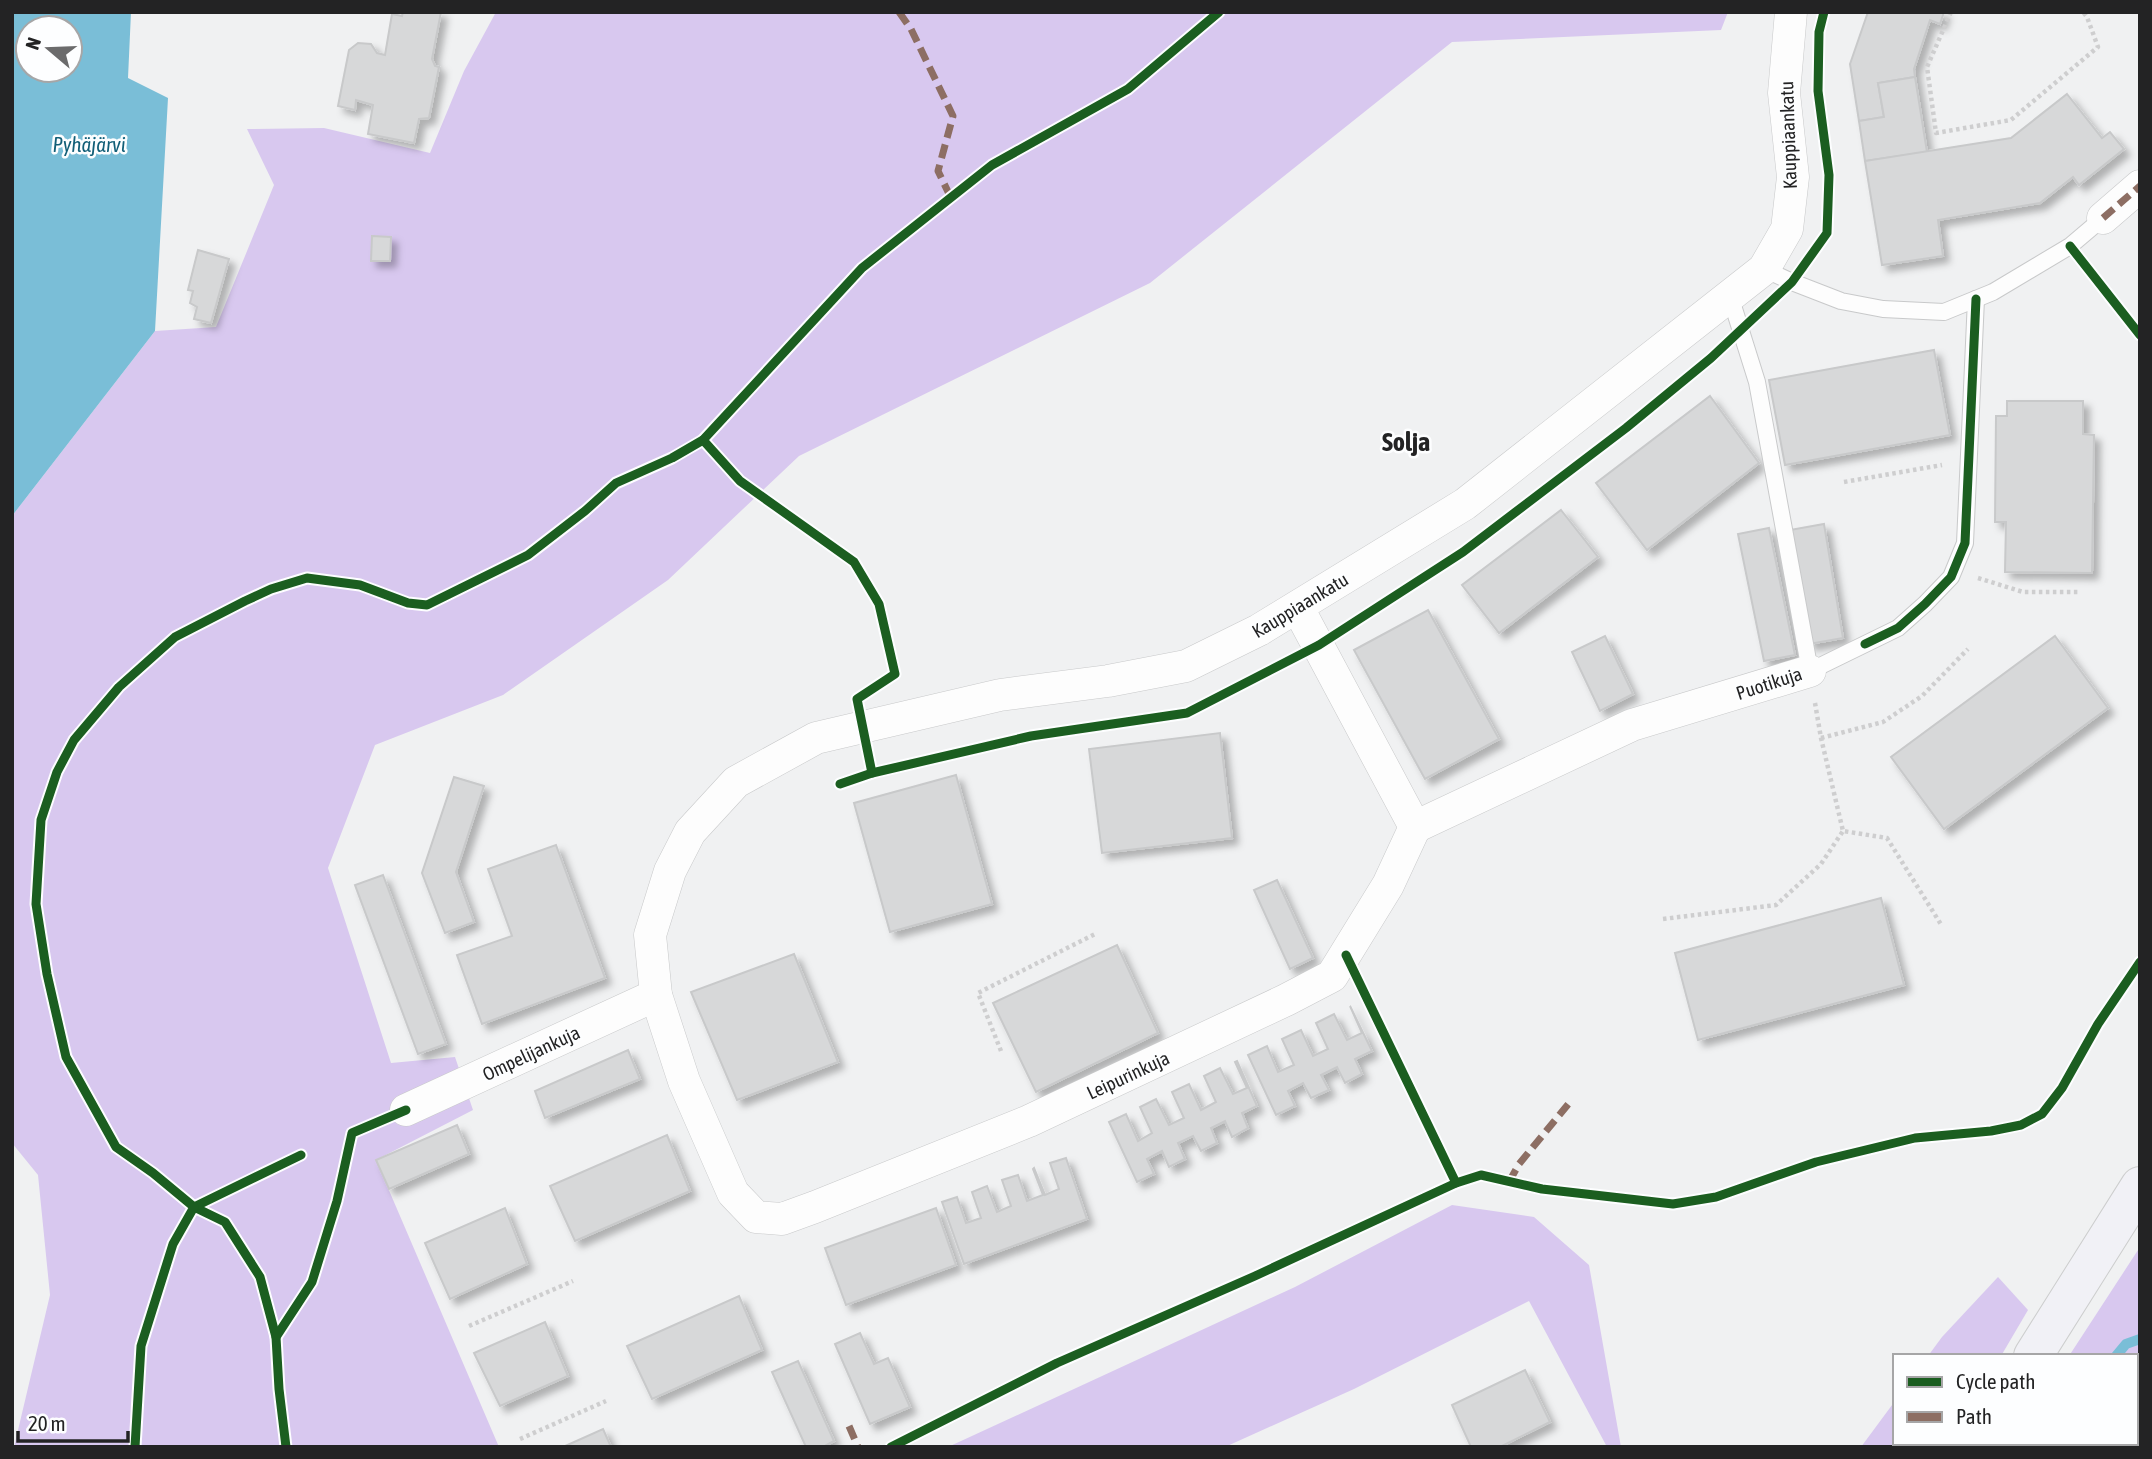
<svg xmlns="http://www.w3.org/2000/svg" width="2152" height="1459" font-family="'Asap Condensed',sans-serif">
	<defs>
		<filter id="shadow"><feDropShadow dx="6" dy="6" stdDeviation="3.5" flood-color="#0004"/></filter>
	</defs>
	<rect width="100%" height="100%" fill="#f0f1f2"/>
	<g fill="#d8c8ef">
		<path d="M496,12H1728L1721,30L1452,42L1150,283L799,456L668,580L503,695L375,745L328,868L391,1063L455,1057L473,1110L376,1160L499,1447H14L50,1295L38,1175L12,1143V516L155,331L216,327L274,185L247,129L324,128L430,153L464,71Z"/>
		<path d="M1452,1205L1534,1217L1589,1265L1621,1447H1607L1529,1301L1354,1389L1225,1447H948L1295,1287Z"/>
		<path d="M2140,1247V1390L2136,1396V1356H2069Z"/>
		<path d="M1998,1277L2028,1310L2001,1356H1928L1942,1337Z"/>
		<path d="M1895,1401V1443H1951L1949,1447H1861Z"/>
	</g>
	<path fill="#7abed7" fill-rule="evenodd" d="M12,12H131L128,78L168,98L155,331L12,516ZM28,28H70V70H28Z"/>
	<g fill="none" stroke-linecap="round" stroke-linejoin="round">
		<g stroke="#7abed7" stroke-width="10">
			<path d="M2116,1356L2126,1344L2140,1339"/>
			<path d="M2050,1447L2052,1443"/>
		</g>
	</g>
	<g fill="#d7d8d9" stroke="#c8c9ca" stroke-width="2" filter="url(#shadow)">
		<path d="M403,12H441L432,59L435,66L439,67L429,118L419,119L414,143L368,134L373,105L356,100L355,110L338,106L349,50L358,43L371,44L377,53L385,55L392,14L402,16Z"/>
		<path d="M1868,12H1944L1940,24L1930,20L1914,69L1915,77L1878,83L1884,117L1859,121L1850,64Z"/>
		<path d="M1915,77L1927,152L1865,161L1859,121L1884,117L1878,83Z"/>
		<path d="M2067,94L2102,138L2110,132L2124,149L2079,185L2073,177L2040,203L1938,220L1943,256L1882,265L1865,161L2011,138Z"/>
		<path d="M372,236L391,237L390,261H371Z"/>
		<path d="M198,250L229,259L211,323L194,319L197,307L190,303L193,291L188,290Z"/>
		<path d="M1934,350L1950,435L1785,465L1769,380Z"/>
		<path d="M1710,396L1759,463L1647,550L1596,483Z"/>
		<path d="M2007,401H2083V434L2094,435L2092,573L2005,572L2006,522H1995L1996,416H2007Z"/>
		<path d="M1561,510L1598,557L1499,633L1462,585Z"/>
		<path d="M1824,524L1843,638L1809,644L1790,530Z"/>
		<path d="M1769,528L1795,655L1764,661L1738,534Z"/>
		<path d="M1428,610L1499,739L1425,779L1354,650Z"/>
		<path d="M1605,636L1633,694L1600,711L1572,652Z"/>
		<path d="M2055,636L2108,708L1944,829L1891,757Z"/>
		<path d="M1220,733L1232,838L1102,853L1089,749Z"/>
		<path d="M956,775L992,904L890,932L854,803Z"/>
		<path d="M454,777L484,786L456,872L474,922L445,933L422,873Z"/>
		<path d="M556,845L605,978L482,1024L457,955L512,936L488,869Z"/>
		<path d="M383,875L446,1044L418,1054L355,885Z"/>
		<path d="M1277,880L1313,958L1290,969L1254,890Z"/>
		<path d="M1881,898L1904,985L1698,1040L1675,953Z"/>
		<path d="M1117,945L1158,1033L1036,1092L993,1003Z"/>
		<path d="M794,954L838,1062L737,1100L691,992Z"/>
		<path d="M1350,1006L1372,1051L1355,1059L1362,1074L1345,1083L1337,1067L1321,1075L1329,1090L1311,1098L1303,1083L1288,1091L1295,1106L1276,1115L1248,1055L1267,1046L1278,1072L1294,1065L1282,1039L1301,1030L1313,1056L1328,1049L1316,1023L1334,1014L1347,1040L1362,1033Z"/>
		<path d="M628,1050L640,1079L545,1118L535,1091Z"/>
		<path d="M1237,1061L1257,1106L1242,1113L1248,1128L1232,1137L1225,1121L1211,1128L1217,1143L1201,1151L1193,1136L1178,1143L1185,1159L1169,1167L1162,1151L1147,1159L1154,1174L1137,1182L1109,1122L1126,1114L1138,1141L1152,1133L1140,1107L1156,1099L1169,1125L1184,1118L1172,1092L1189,1084L1201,1110L1216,1102L1204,1076L1220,1068L1233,1094L1247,1088L1235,1062Z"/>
		<path d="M457,1125L469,1154L389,1189L376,1160Z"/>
		<path d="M667,1135L690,1191L575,1241L550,1186Z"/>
		<path d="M1066,1158L1087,1219L964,1264L942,1202L957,1197L966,1223L981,1218L972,1192L987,1186L997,1212L1011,1206L1002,1180L1018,1175L1027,1201L1043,1195L1033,1169L1034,1168L1045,1195L1059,1189L1050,1163Z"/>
		<path d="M505,1208L527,1264L450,1299L425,1243Z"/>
		<path d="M936,1208L956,1265L846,1305L825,1248Z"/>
		<path d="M739,1296L762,1350L652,1399L627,1346Z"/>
		<path d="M545,1322L568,1376L500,1406L474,1353Z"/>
		<path d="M860,1333L874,1364L888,1358L910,1407L870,1424L835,1344Z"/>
		<path d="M798,1361L834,1441L823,1447H806L772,1372Z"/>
		<path d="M1525,1370L1550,1422L1500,1447H1471L1452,1405Z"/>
		<path d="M603,1429L611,1447H563Z"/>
	</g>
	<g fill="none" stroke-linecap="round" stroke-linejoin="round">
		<g stroke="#c8c9ca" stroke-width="18">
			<g id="service">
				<path d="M1764,269L1792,282L1841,301L1883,309L1944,312L1993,292L2070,246L2103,218"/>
				<path d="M1730,296L1757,382L1810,671L1898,628L1925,604L1951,577L1965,543L1976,299"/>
			</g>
		</g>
		<g stroke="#c8c9ca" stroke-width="33">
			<g id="minor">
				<path d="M2103,218L2140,186"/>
				<path d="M1298,608L1415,827L1388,885L1332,976L1286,1000L1029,1121L815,1207L782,1219L756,1217L733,1193L684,1081L656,995L650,935L670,871L690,832L736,782L816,738L1000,695L1108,681L1186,666L1259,630L1465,504L1764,269L1787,229L1793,177L1784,93L1791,12"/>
				<path d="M1415,827L1632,725L1810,671"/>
				<path d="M406,1110L656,995"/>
			</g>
		</g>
		<g stroke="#cdcece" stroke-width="40">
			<g id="primary">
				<path d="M2033,1356L2140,1186"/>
				<path d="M1982,1447L1984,1443"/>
			</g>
		</g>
		<g stroke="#cececf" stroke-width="4.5" stroke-dasharray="3.5 3.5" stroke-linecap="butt">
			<path d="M1951,12L1927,67L1936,133L2011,120L2098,47L2087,17L2083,12"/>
			<path d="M1844,482L1942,465"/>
			<path d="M1978,578L2023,592H2078"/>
			<path d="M1815,703L1821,738L1843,831L1887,838L1942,926"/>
			<path d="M1821,738L1883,722L1922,696L1968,649"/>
			<path d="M1663,919L1776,905L1821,864L1843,831"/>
			<path d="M1001,1051L978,993L1097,933"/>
			<path d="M469,1326L573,1281"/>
			<path d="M520,1439L606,1401"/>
		</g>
		<use href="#service" stroke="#fdfdfd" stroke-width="16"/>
		<use href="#minor" stroke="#fdfdfd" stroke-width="32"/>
		<use href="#primary" stroke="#f1f1f6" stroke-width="38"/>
		<g stroke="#8d6e63" stroke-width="7" stroke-dasharray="14 7" stroke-linecap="butt">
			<path d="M899,12L911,29L953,116L938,171L951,198"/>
			<path d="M2103,218L2140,186"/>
			<path d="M1509,1182L1519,1164L1570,1102"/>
			<path d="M849,1426L858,1447"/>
		</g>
		<g stroke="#fdfeff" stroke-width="13">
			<g id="cycleway">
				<path d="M2070,246L2140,335"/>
				<path d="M703,440L740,481L854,562L879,604L895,674L857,699L872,773"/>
				<path d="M1865,644L1898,628L1925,604L1951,577L1965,543L1976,299"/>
				<path d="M840,784L872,773L1031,736L1187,713L1319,645L1463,552L1626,428L1711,358L1792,282L1827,233L1829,175L1818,91L1819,32L1824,12"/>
				<path d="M1346,955L1456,1183"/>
				<path d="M194,1207L225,1222L260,1277L276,1337L279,1389L286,1447"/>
				<path d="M194,1207L301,1155"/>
				<path d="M276,1337L312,1282L337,1201L352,1133L406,1110"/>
				<path d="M135,1447L141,1346L173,1244L194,1207L153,1173L116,1147L66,1057L47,974L36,904L41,820L57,772L74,740L119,687L175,637L245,601L271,589L307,578L360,585L408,603L427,605L528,555L585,511L616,483L672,458L703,440L862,268L992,165L1128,89L1219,12"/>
				<path d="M891,1447L1057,1363L1255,1276L1456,1183L1481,1175L1542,1189L1673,1204L1716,1197L1816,1162L1915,1138L1991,1131L2021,1125L2042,1114L2062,1088L2098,1024L2140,962"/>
			</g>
		</g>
		<use href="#cycleway" stroke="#1b5e20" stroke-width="9"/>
	</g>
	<g text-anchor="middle" stroke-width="5" stroke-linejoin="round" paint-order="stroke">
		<g font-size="19" fill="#232324" stroke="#fdfeff">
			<text transform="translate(1788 135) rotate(-92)" y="7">Kauppiaankatu</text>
			<text transform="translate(1300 605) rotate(-31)" y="7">Kauppiaankatu</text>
			<text transform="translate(1769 683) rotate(-18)" y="7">Puotikuja</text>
			<text transform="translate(531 1053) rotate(-25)" y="7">Ompelijankuja</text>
			<text transform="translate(1128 1075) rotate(-25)" y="7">Leipurinkuja</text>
		</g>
		<g font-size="21" font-style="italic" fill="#125f78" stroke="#fdfeff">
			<text x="89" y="152">Pyhäjärvi</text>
		</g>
		<g font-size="26" font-weight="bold" fill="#232324" stroke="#fdfeff">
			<text x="1406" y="451">Solja</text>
		</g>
	</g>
	<rect width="2152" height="1459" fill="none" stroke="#232324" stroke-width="28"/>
	<rect x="1893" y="1354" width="245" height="91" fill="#fdfeff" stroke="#a6a6a7" stroke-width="2"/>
	<rect x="1907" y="1377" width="35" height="10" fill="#1b5e20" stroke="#a6a6a7" stroke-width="2"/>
	<text x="1956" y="1389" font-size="21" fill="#232324">Cycle path</text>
	<rect x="1907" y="1412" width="35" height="10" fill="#8d6e63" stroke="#a6a6a7" stroke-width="2"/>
	<text x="1956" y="1424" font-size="21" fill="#232324">Path</text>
	<g transform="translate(49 49) rotate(289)"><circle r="33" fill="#fdfeff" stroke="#a6a6a7" stroke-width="2"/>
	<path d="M0-5L12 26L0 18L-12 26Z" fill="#6b6b6c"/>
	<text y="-10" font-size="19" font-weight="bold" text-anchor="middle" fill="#232324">N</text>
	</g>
	<path d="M18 1431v10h110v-10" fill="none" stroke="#232324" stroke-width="3.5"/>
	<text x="28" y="1431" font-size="21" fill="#232324" stroke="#fdfeff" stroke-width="5" paint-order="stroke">20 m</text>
</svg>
